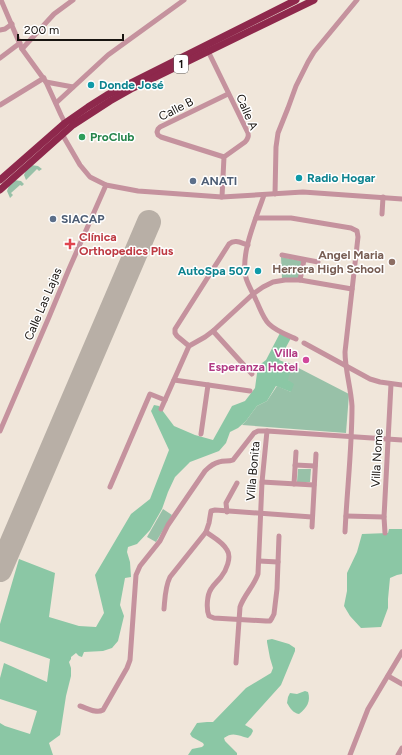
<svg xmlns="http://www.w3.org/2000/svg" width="402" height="755" font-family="Figtree,sans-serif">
	<rect width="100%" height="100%" fill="#f0e6da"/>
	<g fill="#98c1a8">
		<path d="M31,165L38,166L42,169L39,171L37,169L26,180L24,175L26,170Z"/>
		<path d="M14,180L21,181L24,184L22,186L20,185L11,193L13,195L10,198L7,191L9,186Z"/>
		<path d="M281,257L302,261L299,279L282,278Z"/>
		<path d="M285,361L349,394L346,433L242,425L246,421L257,406L267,401L277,386L291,392L288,380L282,368Z"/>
		<path d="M298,469H311L310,482H297Z"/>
		<path d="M163,509L172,515L156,542L147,537Z"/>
	</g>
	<g fill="#8bc7a5">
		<path d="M280,333L291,338L279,360L284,362L282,368L290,372L288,380L294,384L291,392L276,386L267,401L257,406L246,421L238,428L230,432L226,443L219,451L190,462L175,477L168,492L162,509L150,530L137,544L128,547L127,552L130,562L131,577L125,578L120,605L124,616L118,641L112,648L103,651L84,652L82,657L79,656L76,653L71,657V659L69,662L71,668V676L66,696L60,735L49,743L53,755H0V723L5,726L30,734L37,711L0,699V678L4,663L47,682L50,659L0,641V624L19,559L55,573L49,617L79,626L96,627L104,613L95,575L131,514L150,499L169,450L151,411L154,405L159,406L174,426L195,435L213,440L232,406L245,401L255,388L258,366L266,360Z"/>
		<path d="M389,529H402V574L397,575L390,578L388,599V608L381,627L361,628L350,616L344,606L347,591V573L357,552L362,534L388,533Z"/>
		<path d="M272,639L289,644L295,648V651L281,685L245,725L252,729L253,731L251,735L248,738C239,736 233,731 224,738L225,741L237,753V755H188L192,749L202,747L204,745L203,743L192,737L190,734L197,723L207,722H213L246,688L271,673L273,668L270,658L267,642V640Z"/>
		<path d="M305,691L308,692C311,701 307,708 299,714C293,713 290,708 287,703L288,697L290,693L297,694Z"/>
	</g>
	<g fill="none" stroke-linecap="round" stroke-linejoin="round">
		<path stroke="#b8afa6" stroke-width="24" d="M0,570L149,222"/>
		<g stroke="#c5929e" stroke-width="5">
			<path d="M1,0L22,49L46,82L61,115L65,123"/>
			<path d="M0,30L5,29L12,24"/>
			<path d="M22,49L54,14L73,0"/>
			<path d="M208,51L248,133C249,137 248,139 245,142L224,157L222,197"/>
			<path d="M0,58L20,43"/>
			<path d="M46,82L73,87"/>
			<path d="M56,103L108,55L184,0"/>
			<path d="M0,105L44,78"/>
			<path d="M62,134L80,165L90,177L106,185L138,191L222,197L303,192L402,199"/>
			<path d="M224,157L161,137L158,135L157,132L158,129L160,127L228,94"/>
			<path d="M275,194L276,147L278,133L288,108L296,86L308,62L314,52L357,0"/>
			<path d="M264,195C256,219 240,253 246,278C248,285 253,293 256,300C260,308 263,318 269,324C276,331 287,335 296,339"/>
			<path d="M382,214L383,197"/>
			<path d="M256,218H291L351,228L357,231L358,237L345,352C345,370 351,388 352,406C352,448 347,490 345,532"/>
			<path d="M282,255L318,262"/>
			<path d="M300,280L304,260"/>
			<path d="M213,331L252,374"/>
			<path d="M304,343L370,379L380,382L402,385"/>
			<path d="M189,346L177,336L175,333V329L229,244C235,239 241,243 248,245"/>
			<path d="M174,380L250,391"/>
			<path d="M161,409L189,346L205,337L213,331L253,294L263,287L273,282L285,280H300L352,289"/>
			<path d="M0,431L49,317L69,269L106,185"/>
			<path d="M201,434L208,385"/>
			<path d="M295,465L315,466"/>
			<path d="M262,482L314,485"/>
			<path d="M294,484L296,452"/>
			<path d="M110,487L150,394L165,400"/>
			<path d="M227,512L226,503L237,483"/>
			<path d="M346,516L384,517"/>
			<path d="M312,527L316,454"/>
			<path d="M206,532C213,537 223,542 227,550C232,557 226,571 221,577C218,581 214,584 211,589C207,595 206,609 209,616L214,618L266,621H270L272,618L274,614L277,589L279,536"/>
			<path d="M385,533L384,517L391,384"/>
			<path d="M259,561L278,562"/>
			<path d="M164,609C165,598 165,587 170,577L206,532L209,523L211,511L215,510L312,517"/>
			<path d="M236,663L240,607C244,595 254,586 258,574L262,482L267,431L402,440"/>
			<path d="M388,676L402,684"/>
			<path d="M80,706C87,708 96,714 103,710L127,668L130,660L136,575L140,566L160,541L168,525L205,471C209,467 214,463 219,462C224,460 228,462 233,460L254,433L258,431H267"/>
			<path d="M350,755L368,709L402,652"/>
			<path d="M398,755L402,748"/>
		</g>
		<g stroke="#8e284c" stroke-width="7">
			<path d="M0,180L65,123L88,107L107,95L296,0"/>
			<path d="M0,190L73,125L110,101L133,88L314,0"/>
		</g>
	</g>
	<g fill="#0f9aa8" stroke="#fff" stroke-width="1.5">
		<circle cx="91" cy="85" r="4"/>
		<circle cx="299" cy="178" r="4"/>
		<circle cx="258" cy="271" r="4"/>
	</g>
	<circle fill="#2e9e5b" stroke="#fff" stroke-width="1.5" cx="82" cy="137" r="4"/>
	<g fill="#5c6f8a" stroke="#fff" stroke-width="1.5">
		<circle cx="193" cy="181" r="4"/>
		<circle cx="53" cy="219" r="4"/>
	</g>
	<path fill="#e0444e" stroke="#fff" stroke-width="1.5" d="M68 238h4v4h4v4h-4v4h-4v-4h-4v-4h4z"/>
	<circle fill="#8d6e63" stroke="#fff" stroke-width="1.5" cx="392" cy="262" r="4"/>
	<circle fill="#d1479c" stroke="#fff" stroke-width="1.5" cx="306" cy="360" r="4"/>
	<g text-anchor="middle" stroke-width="3" stroke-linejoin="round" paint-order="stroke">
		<rect fill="#fff" stroke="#5d5a58" stroke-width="1" x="174" y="55" width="14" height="18" rx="3"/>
		<g font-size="11" font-weight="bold" fill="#181410">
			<text x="181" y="68">1</text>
		</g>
		<g font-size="12" font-weight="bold" fill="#0d838f" stroke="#fff" text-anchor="start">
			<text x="99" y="89">Donde José</text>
			<text x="307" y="182">Radio Hogar</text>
			<text x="250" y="275" text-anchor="end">AutoSpa 507</text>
		</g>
		<g font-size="12" fill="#181410" stroke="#fff">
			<text transform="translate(176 109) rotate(-27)" y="4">Calle B</text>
			<text transform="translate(247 112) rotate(67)" y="4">Calle A</text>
			<text transform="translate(43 304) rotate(-67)" y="4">Calle Las Lajas</text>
			<text transform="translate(377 458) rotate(-87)" y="4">Villa Nome</text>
			<text transform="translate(253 471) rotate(-85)" y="4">Villa Bonita</text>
		</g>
		<g font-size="12" font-weight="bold" fill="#27864d" stroke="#fff" text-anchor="start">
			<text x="90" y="141">ProClub</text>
		</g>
		<g font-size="12" font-weight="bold" fill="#4e5e75" stroke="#fff" text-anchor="start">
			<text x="201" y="185">ANATI</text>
			<text x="61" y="223">SIACAP</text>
		</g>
		<g font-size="12" font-weight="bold" fill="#be3a42" stroke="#fff" text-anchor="start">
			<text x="79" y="241">Clínica<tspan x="79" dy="14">Orthopedics Plus</tspan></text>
		</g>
		<g font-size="12" font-weight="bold" fill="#785e54" stroke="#fff" text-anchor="end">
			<text x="384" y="259">Angel Maria<tspan x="384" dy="14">Herrera High School</tspan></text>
		</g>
		<g font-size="12" font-weight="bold" fill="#b23c85" stroke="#fff" text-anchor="end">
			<text x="298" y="357">Villa<tspan x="298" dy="14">Esperanza Hotel</tspan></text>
		</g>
	</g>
	<path d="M18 34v6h105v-6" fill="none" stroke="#181410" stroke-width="2"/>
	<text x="24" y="34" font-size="12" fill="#181410" stroke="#ffffff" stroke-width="3" paint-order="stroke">200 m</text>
</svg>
